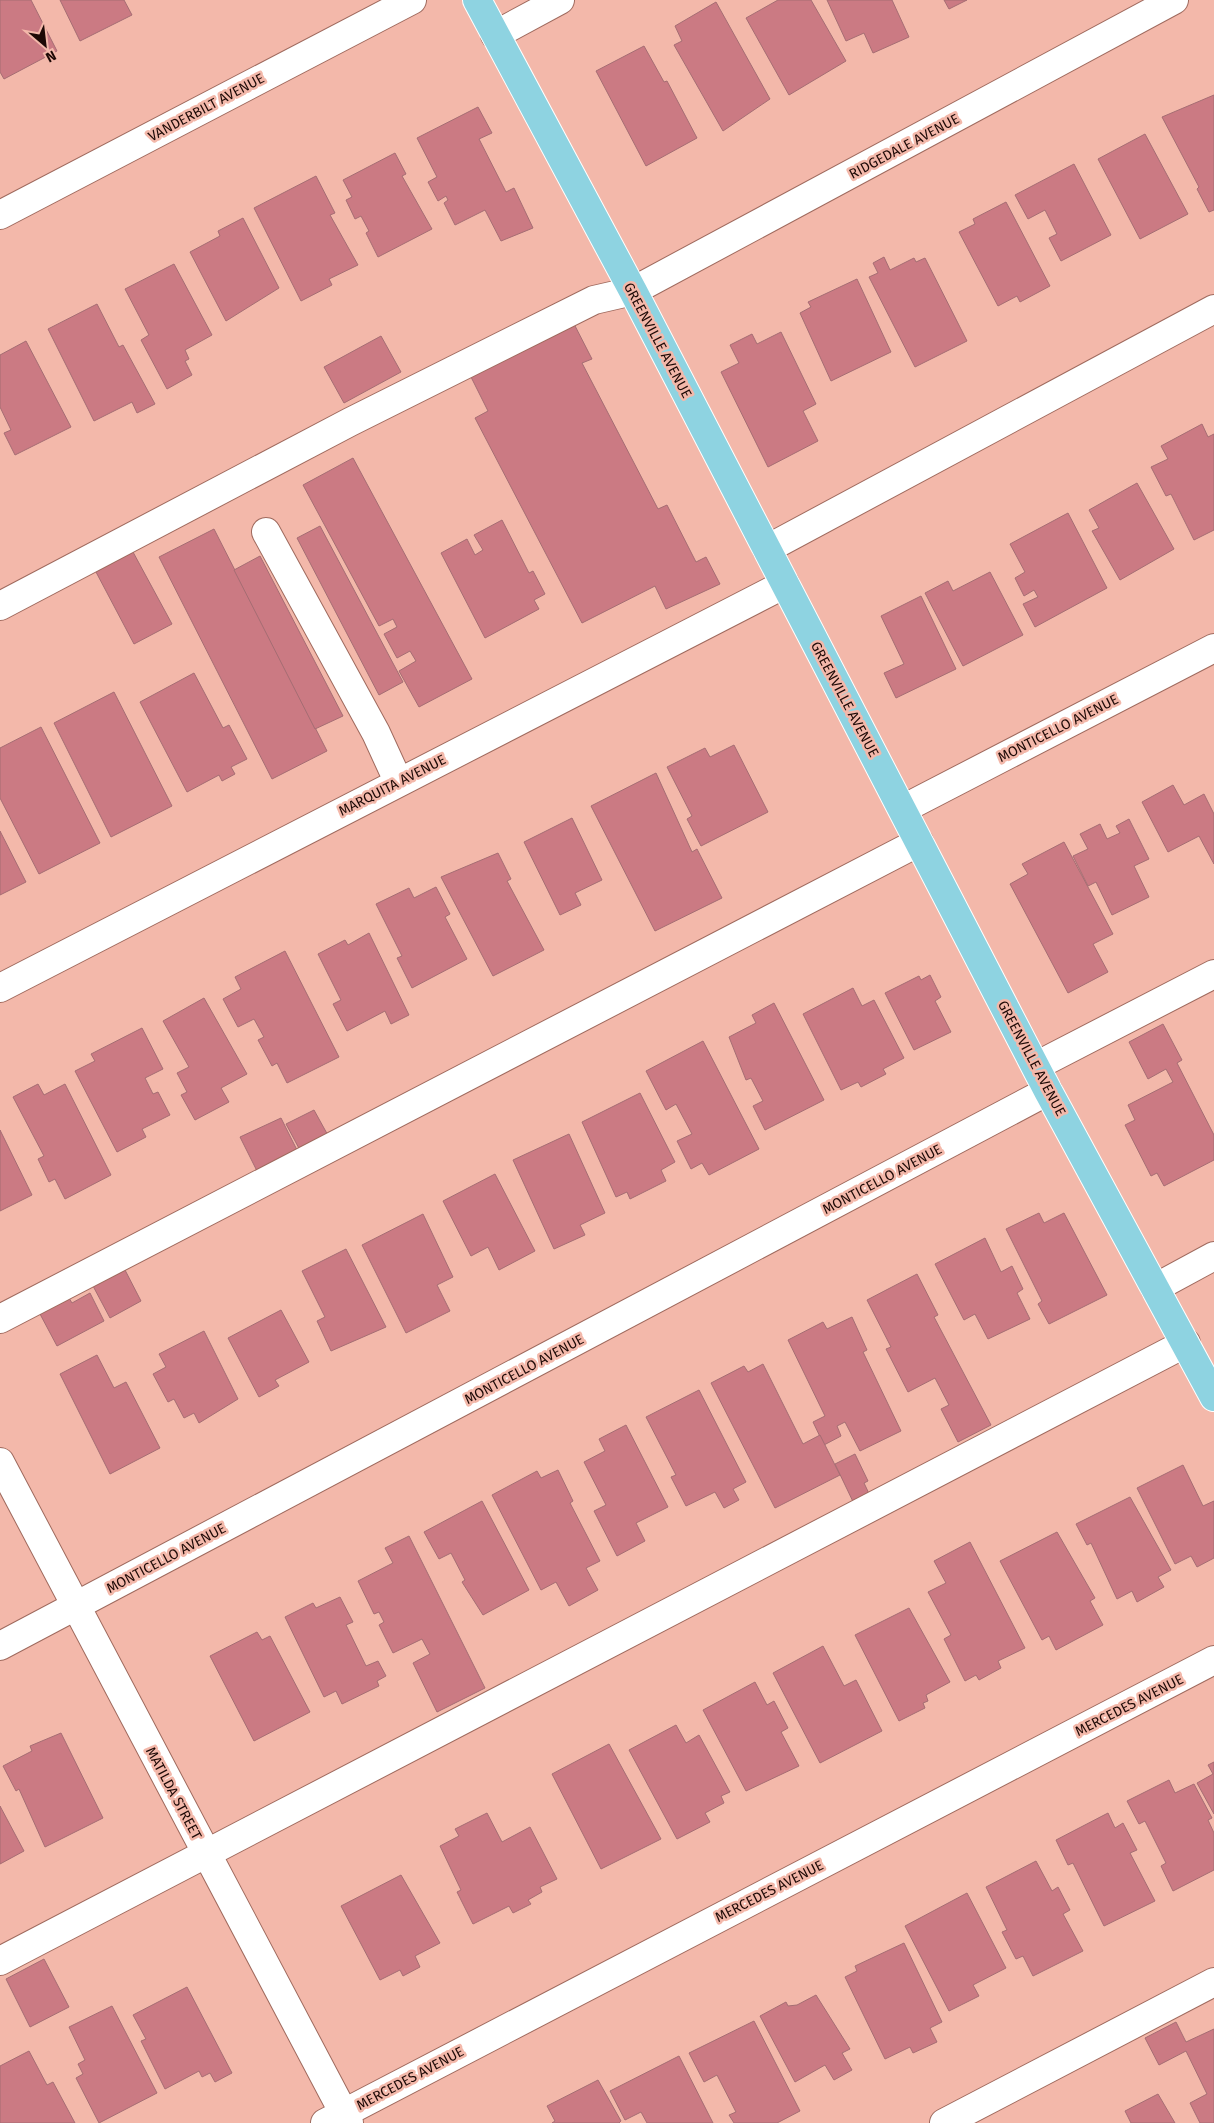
<svg xmlns="http://www.w3.org/2000/svg" width="1214" height="2123" font-family="'Fira Sans',sans-serif">
	<rect width="100%" height="100%" fill="#f3b8aa"/>
	<g fill="#cb7a83" stroke="#a56d73">
		<path d="M0,0H31L57,51L4,79L0,72Z"/>
		<path d="M60,0H124L132,15L80,41Z"/>
		<path d="M778,0H811L846,61L789,95L746,18Z"/>
		<path d="M827,0H892L909,37L873,53L864,33L846,41Z"/>
		<path d="M944,0H967L949,9Z"/>
		<path d="M716,2L770,99L723,131L674,45L682,41L675,26Z"/>
		<path d="M644,46L664,82L667,81L697,138L646,166L596,71Z"/>
		<path d="M1214,95V210L1209,212L1197,189L1199,187L1162,117Z"/>
		<path d="M478,107L492,133L479,139L506,192L514,188L533,228L501,241L485,210L455,225L444,203L448,200L446,196L438,201L428,182L437,177L417,138Z"/>
		<path d="M1145,134L1188,214L1140,239L1098,159Z"/>
		<path d="M395,153L406,174L402,176L432,229L378,257L366,233L369,231L361,216L355,219L346,200L352,197L343,180Z"/>
		<path d="M1074,164L1111,235L1061,261L1049,238L1057,234L1045,210L1028,219L1015,195Z"/>
		<path d="M316,176L335,213L330,215L358,265L329,279L332,285L301,301L254,208Z"/>
		<path d="M1006,202L1050,286L1020,302L1017,296L998,306L959,232L975,224L973,219Z"/>
		<path d="M243,218L279,288L226,321L190,252L220,236L218,231Z"/>
		<path d="M884,257L890,270L914,258L916,262L925,258L967,341L915,367L869,277L878,273L873,263Z"/>
		<path d="M174,264L212,335L185,350L189,359L185,361L192,375L167,389L141,340L149,335L125,289Z"/>
		<path d="M857,279L891,352L831,381L800,313L811,307L808,302Z"/>
		<path d="M97,304L119,347L123,345L155,404L137,413L132,402L94,421L48,329Z"/>
		<path d="M572,320L592,359L582,363L658,509L667,505L696,562L706,557L720,584L666,609L655,586L582,623L475,418L488,411L469,373Z"/>
		<path d="M781,332L816,404L803,411L818,441L768,467L721,372L739,363L730,345L752,334L757,344Z"/>
		<path d="M381,336L401,372L344,403L324,367Z"/>
		<path d="M26,341L71,427L15,455L4,433L11,430L0,407V355Z"/>
		<path d="M1202,424L1208,437L1214,434V530L1194,540L1171,494L1166,496L1151,467L1168,459L1161,446Z"/>
		<path d="M353,458L472,679L419,707L399,671L416,661L410,651L397,658L384,634L397,627L393,619L379,626L303,485Z"/>
		<path d="M1137,483L1174,549L1120,580L1092,531L1099,528L1089,510Z"/>
		<path d="M1068,513L1107,588L1035,627L1023,604L1038,597L1034,590L1024,596L1015,578L1025,572L1010,544Z"/>
		<path d="M502,520L529,573L533,571L545,594L534,600L539,609L485,638L441,553L467,539L475,555L483,550L474,535Z"/>
		<path d="M320,526L403,682L379,695L297,538Z"/>
		<path d="M214,529L327,751L272,779L159,557Z"/>
		<path d="M133,552L172,624L134,644L96,572Z"/>
		<path d="M260,556L343,716L315,729L234,570Z"/>
		<path d="M990,572L1023,635L963,666L925,593L948,581L953,591Z"/>
		<path d="M921,596L956,669L896,698L884,673L904,664L881,616Z"/>
		<path d="M194,673L223,728L229,725L247,759L231,767L235,774L222,781L219,775L187,792L140,702Z"/>
		<path d="M114,692L172,806L111,837L54,723Z"/>
		<path d="M41,727L100,843L39,874L0,798V748Z"/>
		<path d="M734,745L768,812L701,846L687,819L692,816L667,767L705,748L710,757Z"/>
		<path d="M656,773L692,852L697,849L722,898L655,931L591,806Z"/>
		<path d="M1173,785L1184,805L1204,794L1214,814V864L1199,836L1168,852L1142,802Z"/>
		<path d="M572,818L602,880L575,893L581,905L560,915L524,842Z"/>
		<path d="M1129,819L1149,859L1134,866L1149,897L1112,915L1096,882L1088,886L1073,856L1088,849L1080,834L1100,824L1107,839L1120,833L1116,826Z"/>
		<path d="M0,831L26,882L0,895Z"/>
		<path d="M1064,842L1113,934L1093,944L1108,972L1068,993L1010,884L1028,874L1022,864Z"/>
		<path d="M498,853L511,879L507,881L544,950L493,976L441,877Z"/>
		<path d="M436,887L450,914L445,917L467,959L412,988L397,958L402,956L376,904L409,888L414,898Z"/>
		<path d="M369,933L409,1015L391,1024L385,1011L347,1031L333,1004L341,1000L318,954L345,940L348,945Z"/>
		<path d="M285,951L339,1057L287,1083L277,1063L272,1066L258,1040L264,1037L254,1019L238,1027L223,999L241,989L235,977Z"/>
		<path d="M930,975L941,997L935,1001L951,1032L914,1050L885,993L919,976L921,980Z"/>
		<path d="M853,988L862,1006L874,1000L904,1058L883,1069L886,1074L861,1087L858,1082L841,1090L803,1014Z"/>
		<path d="M204,998L247,1074L221,1088L229,1102L195,1120L181,1095L187,1092L177,1073L189,1067L163,1021Z"/>
		<path d="M774,1003L824,1100L765,1130L753,1106L763,1101L751,1078L746,1080L729,1037L756,1023L752,1015Z"/>
		<path d="M1163,1024L1182,1060L1177,1063L1214,1135V1160L1164,1186L1157,1173L1151,1176L1125,1125L1135,1120L1128,1105L1173,1082L1166,1069L1148,1079L1129,1042Z"/>
		<path d="M142,1028L163,1069L145,1078L153,1094L158,1092L170,1115L142,1129L146,1137L117,1152L75,1071L95,1061L91,1054Z"/>
		<path d="M703,1041L759,1149L709,1175L702,1163L691,1169L677,1141L692,1134L676,1104L666,1110L646,1071Z"/>
		<path d="M38,1084L44,1095L65,1084L111,1175L65,1199L55,1179L49,1182L38,1159L44,1156L13,1097Z"/>
		<path d="M640,1093L675,1162L661,1170L666,1181L630,1199L627,1192L616,1197L582,1122Z"/>
		<path d="M314,1110L330,1139L302,1154L286,1124Z"/>
		<path d="M281,1118L300,1156L259,1175L240,1137Z"/>
		<path d="M0,1130L32,1195L0,1211Z"/>
		<path d="M569,1134L605,1213L580,1225L585,1235L554,1249L513,1160Z"/>
		<path d="M495,1174L535,1251L499,1270L488,1247L471,1256L443,1201Z"/>
		<path d="M1039,1213L1044,1223L1064,1213L1107,1295L1049,1324L1038,1304L1042,1301L1006,1229Z"/>
		<path d="M423,1214L453,1277L437,1285L450,1311L406,1333L362,1245Z"/>
		<path d="M985,1238L1001,1272L1012,1266L1023,1289L1017,1293L1030,1319L988,1339L975,1314L964,1320L935,1264Z"/>
		<path d="M346,1249L386,1327L331,1351L317,1321L325,1317L302,1271Z"/>
		<path d="M125,1270L141,1301L110,1318L93,1286Z"/>
		<path d="M917,1274L938,1315L934,1317L991,1425L958,1442L941,1409L949,1405L935,1378L908,1392L886,1349L891,1347L867,1300Z"/>
		<path d="M90,1293L104,1321L57,1346L40,1314L69,1298L72,1303Z"/>
		<path d="M281,1310L309,1362L275,1380L279,1386L259,1397L228,1338Z"/>
		<path d="M852,1317L867,1350L863,1352L901,1431L860,1451L845,1422L837,1426L841,1436L824,1445L813,1422L825,1416L788,1340L823,1322L827,1329Z"/>
		<path d="M204,1331L238,1399L199,1423L194,1413L184,1418L174,1399L168,1402L153,1374L166,1367L159,1354Z"/>
		<path d="M97,1355L114,1388L126,1382L160,1448L110,1474L60,1374Z"/>
		<path d="M763,1364L803,1444L820,1435L840,1475L775,1508L711,1383L744,1366L748,1372Z"/>
		<path d="M699,1390L746,1482L733,1489L739,1500L724,1508L715,1492L686,1506L671,1477L676,1475L646,1417Z"/>
		<path d="M626,1425L668,1507L636,1523L645,1541L617,1556L594,1511L606,1505L584,1462L605,1451L599,1439Z"/>
		<path d="M855,1454L868,1481L864,1483L873,1502L857,1510L835,1464Z"/>
		<path d="M1183,1465L1203,1506L1214,1501V1558L1197,1567L1191,1556L1175,1564L1137,1488Z"/>
		<path d="M558,1470L573,1501L570,1503L600,1561L586,1568L598,1590L569,1606L556,1582L541,1590L492,1495L537,1471L541,1478Z"/>
		<path d="M1130,1497L1171,1570L1158,1577L1164,1587L1137,1602L1132,1591L1117,1599L1091,1543L1087,1545L1076,1524Z"/>
		<path d="M482,1501L529,1590L483,1615L462,1582L465,1580L451,1553L439,1559L424,1532Z"/>
		<path d="M1057,1532L1095,1598L1090,1601L1103,1625L1056,1650L1049,1636L1042,1640L1000,1561Z"/>
		<path d="M409,1536L485,1688L437,1712L413,1663L430,1654L422,1639L393,1653L379,1625L384,1622L379,1612L374,1614L358,1581L393,1563L385,1548Z"/>
		<path d="M970,1542L1025,1648L998,1661L1001,1668L979,1680L976,1675L965,1681L944,1639L951,1635L928,1592L946,1583L934,1561Z"/>
		<path d="M340,1597L353,1622L346,1625L366,1666L378,1661L386,1676L377,1681L379,1686L342,1704L336,1691L324,1697L285,1617L313,1603L316,1608Z"/>
		<path d="M909,1608L950,1682L926,1695L928,1701L923,1703L925,1708L899,1721L855,1635Z"/>
		<path d="M257,1632L262,1640L270,1636L310,1712L254,1741L210,1656Z"/>
		<path d="M823,1646L844,1686L856,1680L882,1731L820,1763L773,1673Z"/>
		<path d="M755,1682L767,1705L774,1701L788,1728L781,1732L799,1766L746,1791L703,1710Z"/>
		<path d="M676,1725L686,1743L699,1735L730,1792L721,1796L724,1803L705,1813L710,1822L677,1839L629,1750Z"/>
		<path d="M61,1733L103,1818L45,1847L19,1789L16,1791L3,1766L32,1751L30,1746Z"/>
		<path d="M609,1744L661,1839L601,1869L552,1774Z"/>
		<path d="M1214,1762V1814L1197,1783L1213,1774L1208,1765Z"/>
		<path d="M1169,1780L1175,1793L1194,1784L1212,1818L1208,1820L1214,1833V1870L1173,1891L1161,1866L1166,1863L1145,1821L1139,1824L1127,1801Z"/>
		<path d="M0,1806L24,1851L0,1864Z"/>
		<path d="M487,1813L502,1842L530,1827L557,1879L540,1887L542,1892L528,1900L531,1904L513,1913L509,1906L473,1924L457,1892L461,1890L440,1846L459,1836L455,1829Z"/>
		<path d="M1108,1813L1115,1828L1123,1823L1137,1850L1130,1853L1155,1901L1104,1926L1073,1863L1068,1865L1056,1840Z"/>
		<path d="M1036,1861L1052,1891L1058,1887L1070,1910L1063,1914L1083,1951L1033,1976L1023,1956L1016,1959L1002,1932L1007,1930L986,1887Z"/>
		<path d="M401,1875L440,1943L415,1956L420,1967L403,1976L400,1970L380,1980L341,1906Z"/>
		<path d="M967,1893L1006,1968L973,1985L979,1996L949,2011L905,1926Z"/>
		<path d="M904,1943L942,2022L930,2028L937,2042L913,2053L910,2047L885,2059L845,1977L857,1971L855,1966Z"/>
		<path d="M44,1959L69,2007L30,2027L6,1979Z"/>
		<path d="M187,1987L232,2073L215,2082L210,2073L202,2077L199,2071L165,2089L141,2041L146,2039L133,2015Z"/>
		<path d="M816,1995L850,2049L842,2053L852,2070L834,2080L825,2065L795,2082L760,2016L786,2002L788,2006L797,2005Z"/>
		<path d="M112,2006L157,2093L99,2123L76,2078L83,2074L78,2064L85,2060L69,2027Z"/>
		<path d="M754,2021L800,2111L777,2123H734L729,2115L736,2112L717,2075L704,2082L689,2053Z"/>
		<path d="M1176,2022L1186,2042L1214,2029V2123H1200L1190,2103L1207,2094L1186,2051L1159,2065L1145,2038Z"/>
		<path d="M29,2051L47,2085L53,2082L75,2123H0V2066Z"/>
		<path d="M679,2056L713,2123H647L641,2112L625,2120L610,2091Z"/>
		<path d="M598,2080L621,2121L619,2123H552L555,2121L547,2106Z"/>
		<path d="M1158,2094L1175,2123H1131L1125,2111Z"/>
	</g>
	<g fill="none" stroke-linecap="round" stroke-linejoin="round">
		<g stroke="#9f6a5e" stroke-width="30">
			<g id="minor">
				<path d="M495,35L560,0"/>
				<path d="M0,215L412,0"/>
				<path d="M266,532L376,733L398,781"/>
				<path d="M767,549L1214,309"/>
				<path d="M0,606L350,422L594,300L633,291L1174,0"/>
				<path d="M903,809L1214,648"/>
				<path d="M0,988L785,584"/>
				<path d="M1036,1066L1214,974"/>
				<path d="M1155,1288L1214,1256"/>
				<path d="M0,1319L919,842"/>
				<path d="M0,1462L349,2123"/>
				<path d="M0,1646L1048,1091"/>
				<path d="M0,1961L1186,1343"/>
				<path d="M325,2123L1214,1660"/>
				<path d="M944,2123L1214,1982"/>
			</g>
		</g>
		<g stroke="#fff" stroke-width="30">
			<path id="major" d="M477,0L633,291L1048,1091L1214,1397"/>
		</g>
		<use href="#minor" stroke="#fff" stroke-width="28"/>
		<use href="#major" stroke="#8ed3e1" stroke-width="28"/>
	</g>
	<g text-anchor="middle" stroke-width="5" stroke-linejoin="round" paint-order="stroke">
		<g font-size="14" fill="#1d0906" stroke="#f3b8aa">
			<text transform="translate(206 107) rotate(-28)" y="5">VANDERBILT AVENUE</text>
			<text transform="translate(904 146) rotate(-28)" y="5">RIDGEDALE AVENUE</text>
			<text transform="translate(658 340) rotate(62)" y="5">GREENVILLE AVENUE</text>
			<text transform="translate(845 699) rotate(62)" y="5">GREENVILLE AVENUE</text>
			<text transform="translate(1058 728) rotate(-27)" y="5">MONTICELLO AVENUE</text>
			<text transform="translate(392 785) rotate(-27)" y="5">MARQUITA AVENUE</text>
			<text transform="translate(1032 1058) rotate(62)" y="5">GREENVILLE AVENUE</text>
			<text transform="translate(882 1179) rotate(-28)" y="5">MONTICELLO AVENUE</text>
			<text transform="translate(524 1369) rotate(-28)" y="5">MONTICELLO AVENUE</text>
			<text transform="translate(166 1558) rotate(-28)" y="5">MONTICELLO AVENUE</text>
			<text transform="translate(1129 1705) rotate(-27)" y="5">MERCEDES AVENUE</text>
			<text transform="translate(174 1793) rotate(62)" y="5">MATILDA STREET</text>
			<text transform="translate(769 1891) rotate(-27)" y="5">MERCEDES AVENUE</text>
			<text transform="translate(410 2078) rotate(-28)" y="5">MERCEDES AVENUE</text>
		</g>
	</g>
	<g transform="translate(45 45) rotate(152)" stroke="#f3b8aa" stroke-width="4" paint-order="stroke">
	<path d="M0-4L9 19L0 12L-9 19Z" fill="#1d0906"/>
	<text y="-8" font-size="14" font-weight="bold" text-anchor="middle" fill="#1d0906">N</text>
	</g>
</svg>
